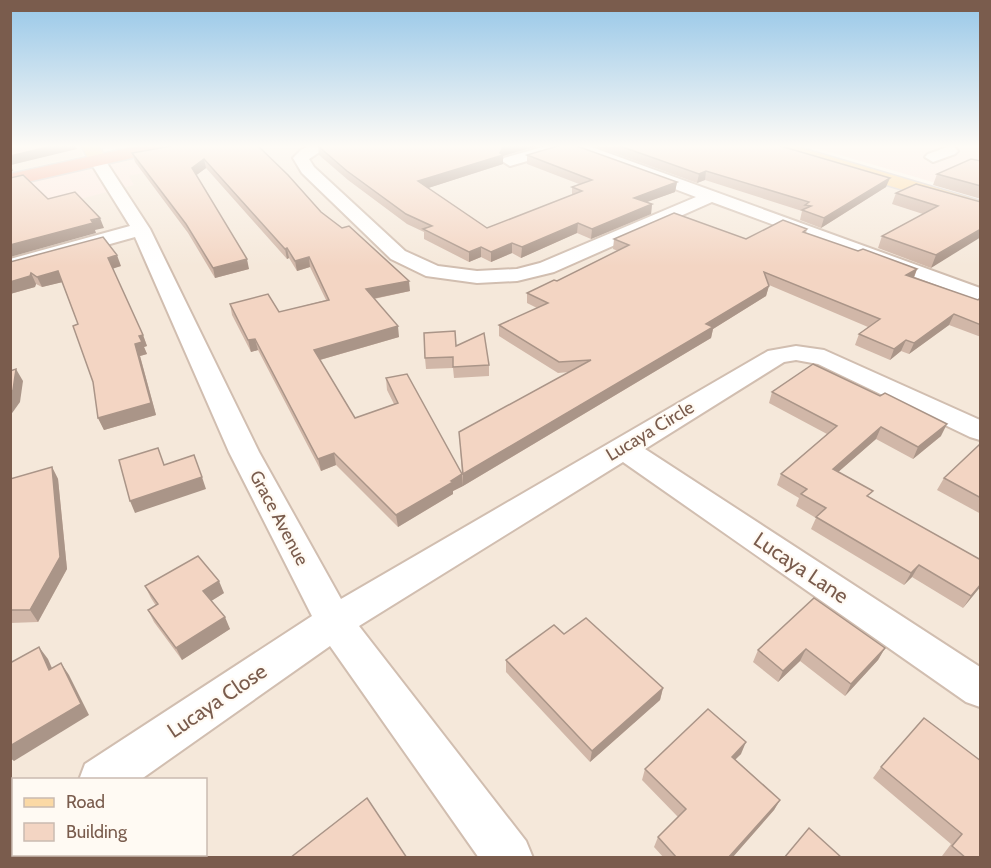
<svg xmlns="http://www.w3.org/2000/svg" width="991" height="868" font-family="Cabin,sans-serif">
	<rect width="100%" height="100%" fill="#fdf6ec"/>
	<g fill="#f5e8da" fill-rule="evenodd">
		<path d="M10,145H79L83,156L11,172Z"/>
		<path d="M186,145H757L980,212V857H11L10,185ZM14,780H206V854H14Z"/>
	</g>
	<g fill="#fde8e0">
		<path d="M187,145L196,161L129,176L134,185L11,217V185Z"/>
		<path d="M805,145H980V196L895,171Z"/>
	</g>
	<g fill="none" stroke-linecap="round" stroke-linejoin="round">
		<g stroke="#d1beb0" stroke-width="4">
			<g id="minor">
				<path d="M311,145H330L309,159L314,167L405,251L438,266L477,271L517,269L540,263L696,197L569,149L510,166L502,161L504,158L550,145H586L980,288V301L712,202L554,272L517,281L477,283L426,276L391,259L302,173L293,158L301,150Z"/>
				<path d="M950,146L955,148L958,151L955,154L933,162L925,157L928,154Z"/>
				<path d="M97,155L103,157L150,229L259,452L341,599L768,351L796,346L824,350L980,420V440L970,437L818,364L796,360L784,362L645,449L980,667V707L966,702L623,462L359,626L526,841L533,858H479L330,646L140,780H79L85,764L312,616L229,452L135,237L10,272V259L130,226L89,160Z"/>
				<path d="M14,814V854H31L25,858H10V816Z"/>
			</g>
		</g>
		<g stroke="#dad1cd" stroke-width="3">
			<g id="major">
				<path d="M81,145H99L106,160L103,164H91Z"/>
				<path d="M764,145H791L980,201V213L767,149Z"/>
			</g>
		</g>
		<g stroke="#dad1cd" stroke-width="3">
			<path id="highway" d="M142,145H174L171,149L10,186V174Z"/>
		</g>
		<use href="#minor" fill="#fff" fill-rule="evenodd"/>
		<use href="#major" fill="#fbd9a5" fill-rule="evenodd"/>
		<use href="#highway" fill="#f7b7a3" fill-rule="evenodd"/>
	</g>
	<g fill="#d1b7a8">
		<path d="M177,145L321,212L410,291L374,299L399,337L320,360L355,418L394,404L387,390L386,378L462,474L459,432L569,372L558,373L499,336V325L537,308L527,303V293L557,281L618,251L613,249L614,239H746L807,229L806,233L858,251L917,269L914,278L978,300L981,297V337L949,325L909,354L901,351L890,360L855,345L859,334L868,327L769,285L766,296L713,329L711,338L463,486L462,475L463,486L453,491V494L398,527L336,465L321,471L258,350L251,352L232,315L230,304L279,312L326,300L310,267L297,271L289,258L287,259L206,168L196,175L249,269L215,278L188,233L135,162L132,153Z"/>
		<path d="M320,145H541L503,156V164L428,188L487,228L572,195V187L579,184L527,164V155L677,182L675,192L647,202L652,204L651,214L591,239L577,233L521,258L512,253L491,262L481,257L469,262L424,239V232L407,224L348,180L319,155L318,146Z"/>
		<path d="M592,145H777L886,187L821,228L800,220L802,211L705,180L697,183Z"/>
		<path d="M981,161V199L933,185L937,174Z"/>
		<path d="M896,193L981,202L931,268L878,248L882,236L923,214L892,204Z"/>
		<path d="M10,262L121,266L112,268L143,335L147,346L144,347L147,354L140,356L156,415L104,430L98,418L93,382L78,324L62,282L42,287L36,284L35,287L10,294Z"/>
		<path d="M456,346L489,365V376L454,378L453,368L426,369L425,358Z"/>
		<path d="M772,392L941,436L913,459L876,439L838,472L869,498L981,560V586L963,608L912,577L904,585L811,529L816,518L796,506L799,498L777,485L781,474L827,434L769,403Z"/>
		<path d="M981,445V514L937,490L944,478Z"/>
		<path d="M52,467L58,479L67,569L38,622L10,623V479Z"/>
		<path d="M145,586L224,593L211,601L230,629L182,660L154,622L148,610L156,606L151,598Z"/>
		<path d="M564,634L663,688L660,700L590,762L506,672V660Z"/>
		<path d="M885,648L878,660L845,696L800,661L778,682L753,662L758,650Z"/>
		<path d="M741,754L735,759L780,800L774,810L732,858H664L654,847L658,837L678,817L642,780L645,769Z"/>
		<path d="M981,761V858H944L942,856L951,844L873,778L881,767Z"/>
	</g>
	<g fill="#aa9588">
		<path d="M56,145H75L77,149L11,165L13,171L10,172V156Z"/>
		<path d="M511,145H541L503,156V164L419,191L418,181L500,153L503,147Z"/>
		<path d="M204,159L206,168L194,177L192,168Z"/>
		<path d="M706,171L705,180L697,183L699,174Z"/>
		<path d="M890,178L886,187L821,228L824,218Z"/>
		<path d="M677,182L675,192L633,207L634,198Z"/>
		<path d="M652,204L651,214L591,239L592,229Z"/>
		<path d="M100,218L104,228L95,230L96,233L10,257V245Z"/>
		<path d="M578,223L577,233L521,258L522,247Z"/>
		<path d="M981,229V237L931,268L936,255Z"/>
		<path d="M512,243V253L491,262V252Z"/>
		<path d="M481,247V257L469,262V252Z"/>
		<path d="M287,248L289,258L287,259L285,249Z"/>
		<path d="M117,255L121,266L112,269L108,258Z"/>
		<path d="M309,257L310,267L297,271L295,261Z"/>
		<path d="M247,259L249,269L215,278L213,268Z"/>
		<path d="M917,269L913,279L906,275Z"/>
		<path d="M58,271L63,282L42,287L37,277Z"/>
		<path d="M31,273L36,284L35,287L10,294V282Z"/>
		<path d="M409,281L410,291L367,300L366,289Z"/>
		<path d="M769,286L766,296L713,329L711,338L463,486V474Z"/>
		<path d="M954,314L949,325L909,354L914,343Z"/>
		<path d="M398,326L399,337L316,361L314,350Z"/>
		<path d="M143,335L147,346L144,347L147,354L140,356L156,415L104,430L98,418L139,336Z"/>
		<path d="M255,339L258,350L251,352L248,340Z"/>
		<path d="M906,340L901,351L890,360L894,349Z"/>
		<path d="M16,369L23,381L20,402L10,416V394Z"/>
		<path d="M947,424L941,436L913,459L918,447Z"/>
		<path d="M881,427L876,439L828,481L833,469Z"/>
		<path d="M334,453L336,465L321,471L318,459Z"/>
		<path d="M52,467L58,479L67,569L38,622L30,610Z"/>
		<path d="M462,474L463,486L453,491V494L398,527L396,515Z"/>
		<path d="M202,477L206,489L135,513L130,501Z"/>
		<path d="M919,565L912,577L904,585L911,573Z"/>
		<path d="M219,581L224,593L208,603L203,591Z"/>
		<path d="M981,584V586L963,608L971,596Z"/>
		<path d="M225,617L230,629L182,660L176,648Z"/>
		<path d="M39,647L48,659L58,682L49,670Z"/>
		<path d="M885,648L878,660L845,696L851,684Z"/>
		<path d="M806,649L800,661L778,682L783,671Z"/>
		<path d="M61,663L69,675L89,715L14,761L10,758V746Z"/>
		<path d="M663,688L660,700L590,762L592,751Z"/>
		<path d="M746,742L741,754L727,768L732,757Z"/>
		<path d="M780,800L774,810L732,858H728Z"/>
	</g>
	<g fill="#f3d5c3" stroke="#aa9588" stroke-width="1.5">
		<path d="M10,145H56L10,156Z"/>
		<path d="M177,145H257L288,175L321,212L342,228L349,226L409,281L366,289L398,326L314,350L355,418L398,403L386,378L407,374L462,474L451,481L453,482L396,515L334,453L318,459L255,339L248,340L230,304L268,294L279,312L329,300L309,257L295,261L287,248L285,249L204,159L192,168L247,259L213,268L186,224L132,153Z"/>
		<path d="M320,145H511L503,147L500,153L503,155L418,181L487,228L582,191L572,187L592,180L527,155L561,145H574L677,182L634,198L652,204L592,229L578,223L522,247L512,243L491,252L481,247L469,252L423,229L432,226L406,214L347,171L318,146Z"/>
		<path d="M617,145H777L890,178L824,218L802,210L811,206L805,205L809,202L706,171L699,174Z"/>
		<path d="M971,159L981,161V186L937,174Z"/>
		<path d="M23,175L48,199L75,192L100,218L91,220L93,223L10,245V178Z"/>
		<path d="M916,184L981,202V229L936,255L882,236L938,206L896,193Z"/>
		<path d="M674,213L746,239L783,220L807,229L803,232L858,251L863,249L917,269L906,275L978,300L981,297V325L954,314L914,343L906,340L894,349L859,334L880,319L764,272L769,286L706,324L713,327L463,474L459,432L591,360L559,362L499,325L548,303L527,293L554,280L557,281L629,245L614,239Z"/>
		<path d="M103,237L117,255L108,258L143,335L139,336L142,342L135,344L151,403L98,418L93,382L73,326L78,324L58,271L37,277L31,273L30,276L10,282V262Z"/>
		<path d="M455,331L456,346L484,333L489,365L453,367V357L425,358L424,333Z"/>
		<path d="M813,364L880,396L885,393L947,424L918,447L881,427L833,469L873,491L867,496L981,560V584L971,596L919,565L911,573L816,517L826,508L801,494L807,489L781,474L837,426L772,392Z"/>
		<path d="M16,369L13,390L10,394V371Z"/>
		<path d="M979,445H981V498L944,478Z"/>
		<path d="M158,448L164,465L194,455L202,477L130,501L119,460Z"/>
		<path d="M52,467L60,557L30,610H10V479Z"/>
		<path d="M198,556L219,581L203,591L225,617L176,648L148,610L158,604L145,586Z"/>
		<path d="M814,598L885,648L851,684L806,649L783,671L758,650Z"/>
		<path d="M586,618L663,688L592,751L506,660L554,625L564,634Z"/>
		<path d="M39,647L49,670L61,663L81,704L10,746V663Z"/>
		<path d="M708,709L746,742L732,757L780,800L728,858H677L658,837L686,809L645,769Z"/>
		<path d="M924,718L981,761V858H966L952,846L962,834L881,767Z"/>
		<path d="M367,798L407,858H290Z"/>
		<path d="M809,828L842,858H784Z"/>
		<path d="M84,855H157L158,858H80Z"/>
	</g>
	<linearGradient id="sky" x2="0" y2="1"><stop stop-color="#97c7e8"/><stop offset="0.55" stop-color="#fefbf6"/><stop offset="1" stop-color="#fefbf6" stop-opacity="0"/></linearGradient>
	<rect width="991" height="266" fill="url(#sky)"/>
	<g text-anchor="middle" stroke-width="4.5" stroke-linejoin="round" paint-order="stroke">
		<g font-size="18" fill="#7a5c4d" stroke="#fffaf3">
			<text transform="translate(650 431) rotate(-31)" y="6">Lucaya Circle</text>
			<text transform="translate(279 518) rotate(62)" y="6">Grace Avenue</text>
		</g>
		<g font-size="21" fill="#7a5c4d" stroke="#fffaf3">
			<text transform="translate(801 568) rotate(34)" y="7">Lucaya Lane</text>
			<text transform="translate(217 701) rotate(-34)" y="7">Lucaya Close</text>
		</g>
	</g>
	<rect width="991" height="868" fill="none" stroke="#7a5c4d" stroke-width="24"/>
	<rect x="12" y="778" width="195" height="78" fill="#fffaf3" stroke="#cabbb1" stroke-width="1.5"/>
	<rect x="24" y="798" width="30" height="9" fill="#fbd9a5" stroke="#cabbb1" stroke-width="1.5"/>
	<text x="66" y="808" font-size="18" fill="#7a5c4d">Road</text>
	<rect x="24" y="823" width="30" height="18" fill="#f3d5c3" stroke="#cabbb1" stroke-width="1.5"/>
	<text x="66" y="838" font-size="18" fill="#7a5c4d">Building</text>
</svg>
